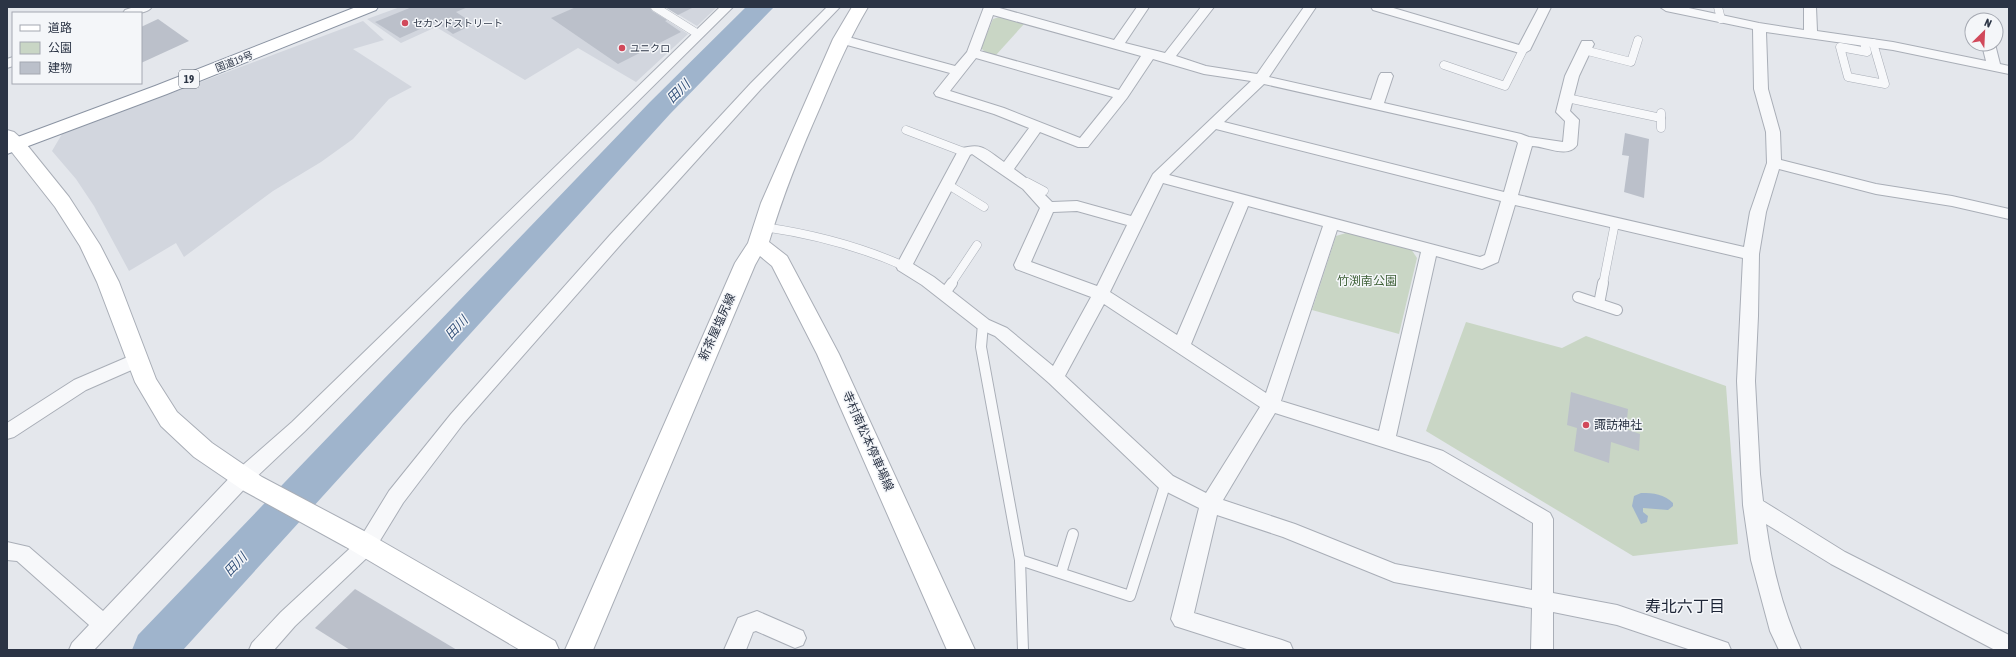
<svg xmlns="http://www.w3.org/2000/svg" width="2016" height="657" font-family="'Asap Condensed','Noto Sans JP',sans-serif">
	<rect width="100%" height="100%" fill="#e4e7ec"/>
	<g fill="#d2d6de">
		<path d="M400,7H647L688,34L636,82L578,48L525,80L436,27L401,43L367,19Z"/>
		<path d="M666,7H717L697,26Z"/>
		<path d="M363,21L384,40L353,49L412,87L389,99L353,139L321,162L273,191L184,257L176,243L129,271L94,206L76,179L52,151L62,134Z"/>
	</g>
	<g fill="#c9d6c5">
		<path d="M999,17L1024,24L996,55L986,53L981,48L993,19Z"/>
		<path d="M1346,233L1411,249L1417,258L1399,334L1312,310L1336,236Z"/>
		<path d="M1466,322L1562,348L1586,336L1726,386L1738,544L1633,556L1426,431Z"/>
	</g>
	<path fill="#9fb4cc" d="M1641,493C1654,493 1664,494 1673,503V506L1668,510L1643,508V512L1648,516L1647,522L1641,524L1632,506L1634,496Z"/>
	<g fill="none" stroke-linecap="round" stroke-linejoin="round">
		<path fill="#9fb4cc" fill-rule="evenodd" d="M746,7H774L670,114L183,650H132L138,635L650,102Z"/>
	</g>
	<g fill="#bbc0ca">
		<path d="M412,7H468L456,12L474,24L453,34L436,22L400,38L375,22Z"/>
		<path d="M576,7H650L652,11L667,20L665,21L681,32L618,64L551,18Z"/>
		<path d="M665,7H694L678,15Z"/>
		<path d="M158,19L189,41L141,63V27Z"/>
		<path d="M1625,133L1649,139L1644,198L1624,192L1629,156L1622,155Z"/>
		<path d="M1571,392L1628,409L1626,429L1640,434L1639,451L1611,442L1609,463L1574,451L1577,428L1567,425Z"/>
		<path d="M355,589L457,650H350L315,628Z"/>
	</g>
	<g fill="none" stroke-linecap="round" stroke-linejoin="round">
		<g stroke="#a9aeb7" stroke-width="9">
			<g id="lane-far1">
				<path d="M655,7L698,34"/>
				<path d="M1718,7L1721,19"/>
				<path d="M1864,42L1867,52L1840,47L1848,77L1885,84L1873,43"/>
				<path d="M1584,50L1631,62L1638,40"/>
				<path d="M1444,65L1505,86L1523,50"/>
				<path d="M1567,98L1661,118"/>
				<path d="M1661,113V128"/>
				<path d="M906,130L964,152"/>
				<path d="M1027,182L1044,191"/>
				<path d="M947,184L984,207"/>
				<path d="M764,227C812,234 859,246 904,266"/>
				<path d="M951,284L977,245"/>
				<path d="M1603,284L1615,223"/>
			</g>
		</g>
		<g stroke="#a9aeb7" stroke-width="12">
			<g id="lane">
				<path d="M944,294L952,283"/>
				<path d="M1578,297L1617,310"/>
				<path d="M1599,304L1603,283"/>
				<path d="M983,324L981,347L1020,560L1023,650"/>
				<path d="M1020,560L1130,596L1166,482"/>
				<path d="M1061,573L1073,534"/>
			</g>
		</g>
		<g stroke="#a9aeb7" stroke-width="2">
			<g id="street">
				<path d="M134,7H152C146,15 132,13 123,13L125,10Z"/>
				<path d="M720,7H733L304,432L250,483L94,650H69L72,643L89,625L17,561L7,560V542L29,547L103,611L236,471L292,422Z"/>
				<path d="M827,7H840L761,89L622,243L463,424L403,503L373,552L295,626L274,650H249L252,643L281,612L359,540L389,491L451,414L610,235L751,83Z"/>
				<path d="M984,7H996L1114,40L1137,7H1149L1125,43L1165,53L1201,7H1214L1176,56L1206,66L1257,74L1304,7H1316L1269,77L1371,100L1379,76L1381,73H1391L1393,76L1384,103L1521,134L1529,137L1563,142L1565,121L1556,112L1565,76L1582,41H1592L1594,44L1579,76L1570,111L1579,120L1577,145C1568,159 1545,146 1532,146L1518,195L1744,247L1750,212L1767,163L1766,132L1754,89L1753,29L1666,11L1660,7H1684L1759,23L1804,30V7H1816L1817,31L1893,42L1986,61L1982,45L1995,44L2000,64L2009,66V74L1893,50L1766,32L1768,89L1780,132L1781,160L1876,184L1952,196L2009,209V219L1952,206L1876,194L1779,169L1766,212L1759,254L1758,316L1755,381L1760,474L1763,501L1845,552L2009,635V650H1995L1831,564L1766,524C1772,567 1783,610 1801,650H1779L1770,631L1751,560L1743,505L1737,381L1743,258L1515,205L1498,262L1482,269L1436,256L1396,436L1443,451L1550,513L1553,519V593L1617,605L1728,643L1731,650H1691L1617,625L1553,612V650H1531L1532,608L1394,582L1283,537L1217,515L1194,613L1282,640L1290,643L1293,650H1250L1175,626L1171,619L1199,508L1159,488L1049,383L995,336L977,328L922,285L898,270L896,266L959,149C983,142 985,149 1004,162L1029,128L994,114L936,96L934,93L950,73L836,42L835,39L841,35L955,66L967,52ZM993,15L1141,56L1119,90L980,51ZM976,58L1113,97L1080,138L1004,108L950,91ZM1153,59L1204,74L1251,81L1153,174L1131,216L1077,201L1052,202L1033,183L1014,169L1040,132L1078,147H1088L1127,98ZM1264,84L1516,141L1518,143L1504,192L1224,122ZM1216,129L1501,201L1485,255L1480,257L1169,175ZM972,154L1023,189L1040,208L1014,265L1016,269L1091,297L1053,366L1007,328L989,320L934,277L913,264L970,155ZM1163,183L1234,202L1177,335L1110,292ZM1248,206L1323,226L1266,393L1191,344ZM1077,211L1127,225L1097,286L1031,262L1053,212ZM1337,230L1421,252L1379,431L1281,401ZM1104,304L1260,407L1206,493L1173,476L1065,376ZM1275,413L1430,462L1533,523L1532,590L1395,564L1295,524L1223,500Z"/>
				<path d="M1371,7H1390L1519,45L1539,7H1551L1530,50L1523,54L1373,10Z"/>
				<path d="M13,57V66L7,68V59Z"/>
				<path d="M137,353L143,355L146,360L143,365L86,390L14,437L7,439V423L74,380Z"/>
				<path d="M757,611L803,631L806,638L803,645L795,648L756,631L753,632L746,650H724L738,618Z"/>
			</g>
		</g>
		<g stroke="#a9aeb7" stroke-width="2">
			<g id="secondary">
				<path d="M852,7H868C849,39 835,72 821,105C801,150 783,195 769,242L787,256L839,354L975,650H947L817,354L772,266L760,256L755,265L593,650H565L735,263L748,243L761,203L833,39Z"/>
				<path d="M7,130L14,132L23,140L69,197L100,245L119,282L156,379L177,412L212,443L262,477L364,531L555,641L559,650H520L346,547L244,491L194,457L161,426L135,382L97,282L80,246L55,207L7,146Z"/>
			</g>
		</g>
		<g stroke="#8b94a3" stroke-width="2">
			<path id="highway" d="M356,7H378L376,10L167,94L7,154V141L155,86Z"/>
		</g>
		<use href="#lane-far1" stroke="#f7f8fa" stroke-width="8"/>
		<use href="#lane" stroke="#f7f8fa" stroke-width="10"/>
		<use href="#street" fill="#f7f8fa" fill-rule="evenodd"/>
		<use href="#secondary" fill="#fff" fill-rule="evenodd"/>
		<use href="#highway" fill="#fff" fill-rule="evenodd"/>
	</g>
	<g fill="#d1495b" stroke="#f4f6f9" stroke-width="1.5">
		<circle cx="405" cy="23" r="4"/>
		<circle cx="622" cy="48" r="4"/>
		<circle cx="1586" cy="425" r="4"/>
	</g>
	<g text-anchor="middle" stroke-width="3" stroke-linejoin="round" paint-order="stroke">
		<g font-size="10" fill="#2b3445" stroke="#f4f6f9" text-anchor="start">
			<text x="413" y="27">セカンドストリート</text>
			<text x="630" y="52">ユニクロ</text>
		</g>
		<g font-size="10" fill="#2b3445" stroke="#f4f6f9">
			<text transform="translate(234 61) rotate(-21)" y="4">国道19号</text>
		</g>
		<rect fill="#f4f6f9" stroke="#676e7b" stroke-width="1" x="179" y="70" width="20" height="18" rx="3"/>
		<g font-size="11" font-weight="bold" fill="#2b3445">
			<text x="189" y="83">19</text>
		</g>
		<g font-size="12" fill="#3f6138" stroke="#f4f6f9">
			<text x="1367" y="285">竹渕南公園</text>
		</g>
		<g font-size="12" fill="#2b3445" stroke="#f4f6f9">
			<text transform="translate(717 327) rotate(-66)" y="4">新茶屋塩尻線</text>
			<text transform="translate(868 441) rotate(66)" y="4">寺村南松本停車場線</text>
		</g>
		<g font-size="12" fill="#2b3445" stroke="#f4f6f9" text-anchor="start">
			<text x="1594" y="429">諏訪神社</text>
		</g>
		<g font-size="13" font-style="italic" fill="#34527a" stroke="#f4f6f9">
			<text transform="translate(678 91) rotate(-45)" y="5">田川</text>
			<text transform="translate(456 327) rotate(-47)" y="5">田川</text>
			<text transform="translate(235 564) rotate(-47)" y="5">田川</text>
		</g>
		<g font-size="16" fill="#1d2536" stroke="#f4f6f9">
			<text x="1685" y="612">寿北六丁目</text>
		</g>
	</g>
	<rect width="2016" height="657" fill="none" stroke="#2b3445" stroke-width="16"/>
	<rect x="12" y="12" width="130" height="72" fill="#f4f6f9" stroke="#a4a8b1"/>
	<rect x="20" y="25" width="20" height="6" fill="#ffffff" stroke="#a4a8b1"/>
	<text x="48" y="32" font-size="12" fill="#2b3445">道路</text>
	<rect x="20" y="42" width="20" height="12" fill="#c9d6c5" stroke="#a4a8b1"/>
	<text x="48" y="52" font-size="12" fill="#2b3445">公園</text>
	<rect x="20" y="62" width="20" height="12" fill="#bbc0ca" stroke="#a4a8b1"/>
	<text x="48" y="72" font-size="12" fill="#2b3445">建物</text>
	<g transform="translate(1984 32) rotate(24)"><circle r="19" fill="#f4f6f9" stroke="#a4a8b1"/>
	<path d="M0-3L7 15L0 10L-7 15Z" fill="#d1495b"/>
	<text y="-6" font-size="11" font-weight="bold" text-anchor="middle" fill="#2b3445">N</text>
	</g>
</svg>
